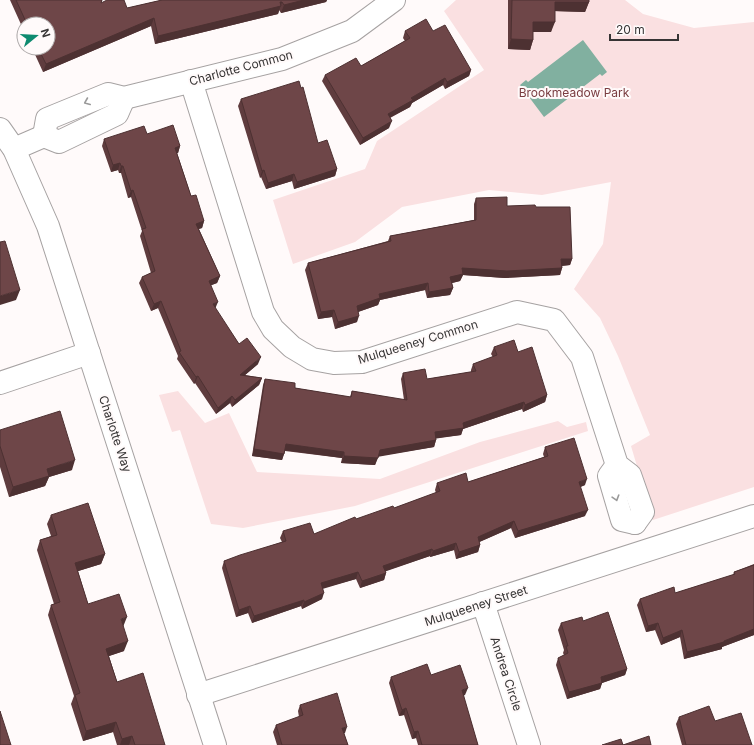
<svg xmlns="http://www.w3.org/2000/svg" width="754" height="745" font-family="Inter,sans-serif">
	<rect width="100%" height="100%" fill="#fffafa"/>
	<g fill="#fae0e1">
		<path d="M456,0H625L643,14L694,28L754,22V487L653,520L631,446L650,435L618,356L600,318L574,289L603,244L611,182L542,195L489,190L402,207L355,242L293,264L273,200L365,169L377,141L484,70L444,11Z"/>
		<path d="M178,391L205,423L229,413L257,472L380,479L480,442L558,421L567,427L586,422L588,431L355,506L243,528L211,524L180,430L172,432L159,395Z"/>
	</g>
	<path fill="#81b0a0" d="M583,40L607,72L602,76L600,74L544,117L520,85L526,80L528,82Z"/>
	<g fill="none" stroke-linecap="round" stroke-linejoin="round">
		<g stroke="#a6a2a2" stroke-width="24">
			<g id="minor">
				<path d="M191,81L263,312L273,329L292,347L312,359L334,363L362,362L517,312L554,320L582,357L617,465L630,475L643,512L635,523"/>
				<path d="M44,136L47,119L108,94L124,98L282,59L352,31L394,0"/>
				<path d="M14,149L44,136L59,142L117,114L124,98"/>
				<path d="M0,383L89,353"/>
				<path d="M617,465L609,476L622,520L635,523"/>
				<path d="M483,603L529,745"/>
				<path d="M198,695L754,516"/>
			</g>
		</g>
		<g stroke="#a6a2a2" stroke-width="24">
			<path id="tertiary" d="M0,129L14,149L48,226L215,745"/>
		</g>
		<use href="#minor" stroke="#fff" stroke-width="22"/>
		<use href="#tertiary" stroke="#fff" stroke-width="22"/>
	</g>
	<g fill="#5f3c3e">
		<path d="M10,0H102L101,3L127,8L162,0H327L326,2L281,13L279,10L278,14L155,44L151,26L43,72L32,48H48V24H24V31Z"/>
		<path d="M508,0H589V2L585,12L555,11L551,32H533V40L530,50L508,49Z"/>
		<path d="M405,31H433L471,70L469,76L445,89L443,85L412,103L410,107L390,118L389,128L360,145L322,81L325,75L361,66L405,41L403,38Z"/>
		<path d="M241,99L318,143L337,169L335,176L294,189L292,181L266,189L261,177L260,178L238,106Z"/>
		<path d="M147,134L180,146L178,153H177L191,196L204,221L202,228L199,229L220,276L217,283L211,285L215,309L239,344L258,364L245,375L262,378L259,385L232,407L230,403L216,414L195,383L194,384L177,359L178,356L158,308L151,311L139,283L142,277L151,273L140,236L142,231L131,197L128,198L121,173H119L118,170L111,172L102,146L104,139Z"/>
		<path d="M476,198L507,206L536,207L572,259L570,265L562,266V268L560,275L505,278L463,275L460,281L452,283L453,288L450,295L427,298L425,290L380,300L378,305L358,312L357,322L335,329L332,317L318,319L305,270L308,263L388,241L390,236L474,220V204Z"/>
		<path d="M494,347L518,352L547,395L545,402L523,412L522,409L463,429L461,435L436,438V440L434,447L378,456L375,465L341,463L342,458L285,451L282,460L252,456L263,385L265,379L295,388L350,397L352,391L404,400L401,379L403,373L427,379L471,372V370L473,364L493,357L491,354Z"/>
		<path d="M0,430L72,470L49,477L45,486L9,497L0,467Z"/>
		<path d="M545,447L585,485L580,487L585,516L515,538L511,528L479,542L480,545L478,552L456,559L454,550L430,557V556L385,571L386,573L384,580L360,588L356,579L323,588L322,599L302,609L301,606L252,623L248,613L236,617L222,568L224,561L282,542L280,538L283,531L314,534L356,519L394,508L436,493L435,490L437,483L468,482L544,457L543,454Z"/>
		<path d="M51,515L105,554L101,564L78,571L88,604L123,627L124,651L109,656L117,682L165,745H117L113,732L83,741L71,704L74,696L48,615L51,605L54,604L37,550L40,540L51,536L47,524Z"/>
		<path d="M754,564V635L722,647V649L684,659L680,637L661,645L655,630L646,632L637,605L640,599L675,593L733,575L734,572Z"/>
		<path d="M583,621L627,669L625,675L602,683L600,689L567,699L556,665L558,658L564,655L563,653L564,650L558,630L561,623Z"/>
		<path d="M431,675L465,695H463L478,745H418L416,738L412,739L404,715L399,716L389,683L391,677Z"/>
		<path d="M300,705L345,733H344L348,745H277L273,732L276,725L299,717L298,711Z"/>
		<path d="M679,717L715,721L752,745H682L676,724Z"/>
	</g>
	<g fill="#4d3132">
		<path d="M304,0H327L326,2L281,13L284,5Z"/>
		<path d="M280,2H282L278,14L155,44L158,36Z"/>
		<path d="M555,2H589L585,12L552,11Z"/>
		<path d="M154,18L151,26L43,72L46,64Z"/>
		<path d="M533,22H555L551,32H530Z"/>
		<path d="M511,39L533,40L530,50L508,49Z"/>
		<path d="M471,70L469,76L445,89L447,82Z"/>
		<path d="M445,78L443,85L412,103L410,107L385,120L388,114L411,98Z"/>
		<path d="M392,121L389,128L360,145L363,138Z"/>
		<path d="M180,146L178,153L173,154L175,148Z"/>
		<path d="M120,163L118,170L111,172L113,165Z"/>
		<path d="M121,166H123L121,173H119Z"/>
		<path d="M337,169L335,176L294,189L297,182Z"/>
		<path d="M264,170L261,177L260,178L262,171Z"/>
		<path d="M294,174L292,181L266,189L268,183Z"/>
		<path d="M133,190L131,197L128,198L131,191Z"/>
		<path d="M204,221L202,228L194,230L196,224Z"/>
		<path d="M561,259H572L570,265L559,266Z"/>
		<path d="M462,268H562L560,275L505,278L463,275L460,281L448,284L450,277Z"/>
		<path d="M220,276L217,283L207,287L209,281Z"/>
		<path d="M428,283L425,290L380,300L378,305L355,313L357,306L379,294Z"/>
		<path d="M453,288L450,295L427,298L429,292Z"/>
		<path d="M20,290L16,300L0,305V296Z"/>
		<path d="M161,301L158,308L151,311L154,304Z"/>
		<path d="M218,302L215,309L213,304Z"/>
		<path d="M334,310L332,317L318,319L321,312Z"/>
		<path d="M359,316L357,322L335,329L338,322Z"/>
		<path d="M261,357L258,364L238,381L240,375Z"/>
		<path d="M198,376L195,383L194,384L196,377Z"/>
		<path d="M262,378L259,385L232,407L235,400Z"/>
		<path d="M547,395L545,402L523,412L525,405Z"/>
		<path d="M232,396L230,403L216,414L218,408Z"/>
		<path d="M524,402L522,409L463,429L461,435L433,439L435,432L463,423Z"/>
		<path d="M436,440L434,447L377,457L380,450Z"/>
		<path d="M286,444L344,452L342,458L283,450Z"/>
		<path d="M254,449L284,454L282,460L252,456Z"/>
		<path d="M344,456L378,458L375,465L341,463Z"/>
		<path d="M75,460L72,470L49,477L45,486L9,497L13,487L47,469Z"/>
		<path d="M587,479L585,485L576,489L579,482Z"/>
		<path d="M588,510L585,516L515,538L518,531Z"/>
		<path d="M514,521L511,528L475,544L478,537Z"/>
		<path d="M456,543L454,550L430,557L433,551Z"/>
		<path d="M480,545L478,552L456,559L459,552Z"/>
		<path d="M432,549L430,556L381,573L383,566Z"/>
		<path d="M105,554L101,564L72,573L75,563Z"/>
		<path d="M358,572L356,579L319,590L321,583Z"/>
		<path d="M386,573L384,580L360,588L362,581Z"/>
		<path d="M324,593L322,599L302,609L304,602Z"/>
		<path d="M304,600L301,606L252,623L254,616Z"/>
		<path d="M250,606L248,613L236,617L239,610Z"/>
		<path d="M127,617L123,627L121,619Z"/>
		<path d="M658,623L655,630L646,632L648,626Z"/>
		<path d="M754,629V635L722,647V649L684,659L687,652L724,641Z"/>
		<path d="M682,630L680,637L661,645L663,638Z"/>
		<path d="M128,641L124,651L103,658L106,649Z"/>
		<path d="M627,669L625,675L602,683L600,689L567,699L569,692L601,677Z"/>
		<path d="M468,688L465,695L459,697L462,690Z"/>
		<path d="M406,708L404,715L399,716L402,710Z"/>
		<path d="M116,722L113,732L83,741L86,731Z"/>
		<path d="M347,727L345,733L340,735L342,728Z"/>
		<path d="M418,731L416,738L412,739L414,732Z"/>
		<path d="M132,736L129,745H120L122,739Z"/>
	</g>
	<g fill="#6e4648" stroke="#4d3132">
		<path d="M16,0H102L101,3L107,0H124L127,8L162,0H304L284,5L282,2H280L281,6L158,36L154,18L46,64L38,48H48V24H27Z"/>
		<path d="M512,0H589V2H555V22H533V40L511,39Z"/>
		<path d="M426,19L433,31L445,25L471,70L447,82L445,78L411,98L413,100L388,114L392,121L363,138L325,75L356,58L361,66L410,38L405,31Z"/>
		<path d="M299,81L301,88L303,87L318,143L327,140L337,169L297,182L294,174L268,183L264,170L262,171L241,99Z"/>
		<path d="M173,125L180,146L175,148L191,196L196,195L204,221L196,224L220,276L209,281L218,302L213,304L239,344L247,338L261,357L240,375L262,378L235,400L232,396L218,408L198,376L196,377L179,352L181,351L161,301L154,304L142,277L155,271L142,229L146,228L133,190L131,191L123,166H121L120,163L113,165L104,139L144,126L147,134Z"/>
		<path d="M507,197V206L535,205L536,207H570L572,259H561L562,268L507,271L462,268L463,274L450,277L453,288L429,292L428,283L379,294L380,298L357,306L359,316L338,322L334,310L321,312L308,263L391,241L390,236L476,220V198Z"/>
		<path d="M5,241L20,290L0,296V242Z"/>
		<path d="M514,340L518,352L532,347L547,395L525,405L524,402L463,423L464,428L435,432L436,440L380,450L378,458L344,456V452L286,444L284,454L254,449L265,379L295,383V388L351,397L352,391L407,400L403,373L425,369L427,379L476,371L473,364L497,355L494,347Z"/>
		<path d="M60,411L75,460L47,469L49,476L13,487L0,446V430Z"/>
		<path d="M574,438L587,479L579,482L588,510L518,531L514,521L478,537L480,545L459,552L456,543L433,551L432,549L383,566L386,573L362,581L358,572L321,583L324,593L304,602V600L254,616L250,606L239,610L224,561L240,555L286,541L283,531L310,523L314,534L355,517L356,519L393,506L394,508L440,491L437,483L466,473L468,482L548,456L545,447Z"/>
		<path d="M88,503L105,554L75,563L88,604L119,594L127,617L121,619L128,641L106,649L117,682L143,673L165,745H135L132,736L122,739L116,722L86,731L75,695L80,693L51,605L60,602L40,540L57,535L51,515Z"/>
		<path d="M754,565V629L724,641V642L687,652L682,630L663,638L658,623L648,626L640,599L674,587L675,593L735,574L734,572Z"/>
		<path d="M608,612L627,669L601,677L602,683L569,692L558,658L568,653L566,646H568L561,623L582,617L583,621Z"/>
		<path d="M427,664L431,675L460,665L468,688L462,690L478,745H422L418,731L414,732L406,708L402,710L391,677Z"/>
		<path d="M337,693L347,727L342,728L348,745H282L276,725L303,715L300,705Z"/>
		<path d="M709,706L715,721L741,713L752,745H686L679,717Z"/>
		<path d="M0,711L11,745H0Z"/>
		<path d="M649,736L651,745H602L621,739L623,745Z"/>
	</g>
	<defs><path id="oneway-chevron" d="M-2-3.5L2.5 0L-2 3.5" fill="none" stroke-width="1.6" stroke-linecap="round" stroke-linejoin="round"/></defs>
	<g stroke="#9a9a9a">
		<use href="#oneway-chevron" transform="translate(87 102) rotate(157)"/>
		<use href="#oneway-chevron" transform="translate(616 498) rotate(73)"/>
	</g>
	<g text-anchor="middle" stroke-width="4" stroke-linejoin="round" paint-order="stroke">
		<g font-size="12" fill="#363434" stroke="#fffafa">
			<text transform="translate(241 68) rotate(-15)" y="4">Charlotte Common</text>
			<text transform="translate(418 342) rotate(-17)" y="4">Mulqueeney Common</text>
			<text transform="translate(115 434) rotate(72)" y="4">Charlotte Way</text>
			<text transform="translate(476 606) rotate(-18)" y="4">Mulqueeney Street</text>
			<text transform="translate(506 674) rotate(72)" y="4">Andrea Circle</text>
		</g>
		<g font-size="12" fill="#7a3d41" stroke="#fffafa">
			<text x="574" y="97">Brookmeadow Park</text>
		</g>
	</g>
	<g transform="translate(36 36) rotate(72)"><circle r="19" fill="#fffafa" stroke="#afabab"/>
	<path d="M0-3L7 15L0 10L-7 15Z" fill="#0e8b70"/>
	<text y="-6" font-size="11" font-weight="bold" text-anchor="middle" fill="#363434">N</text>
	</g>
	<path d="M610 34v6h68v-6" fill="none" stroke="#363434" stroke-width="2"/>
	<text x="616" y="34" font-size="12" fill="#363434" stroke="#fffafa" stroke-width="3" paint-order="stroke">20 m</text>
</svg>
